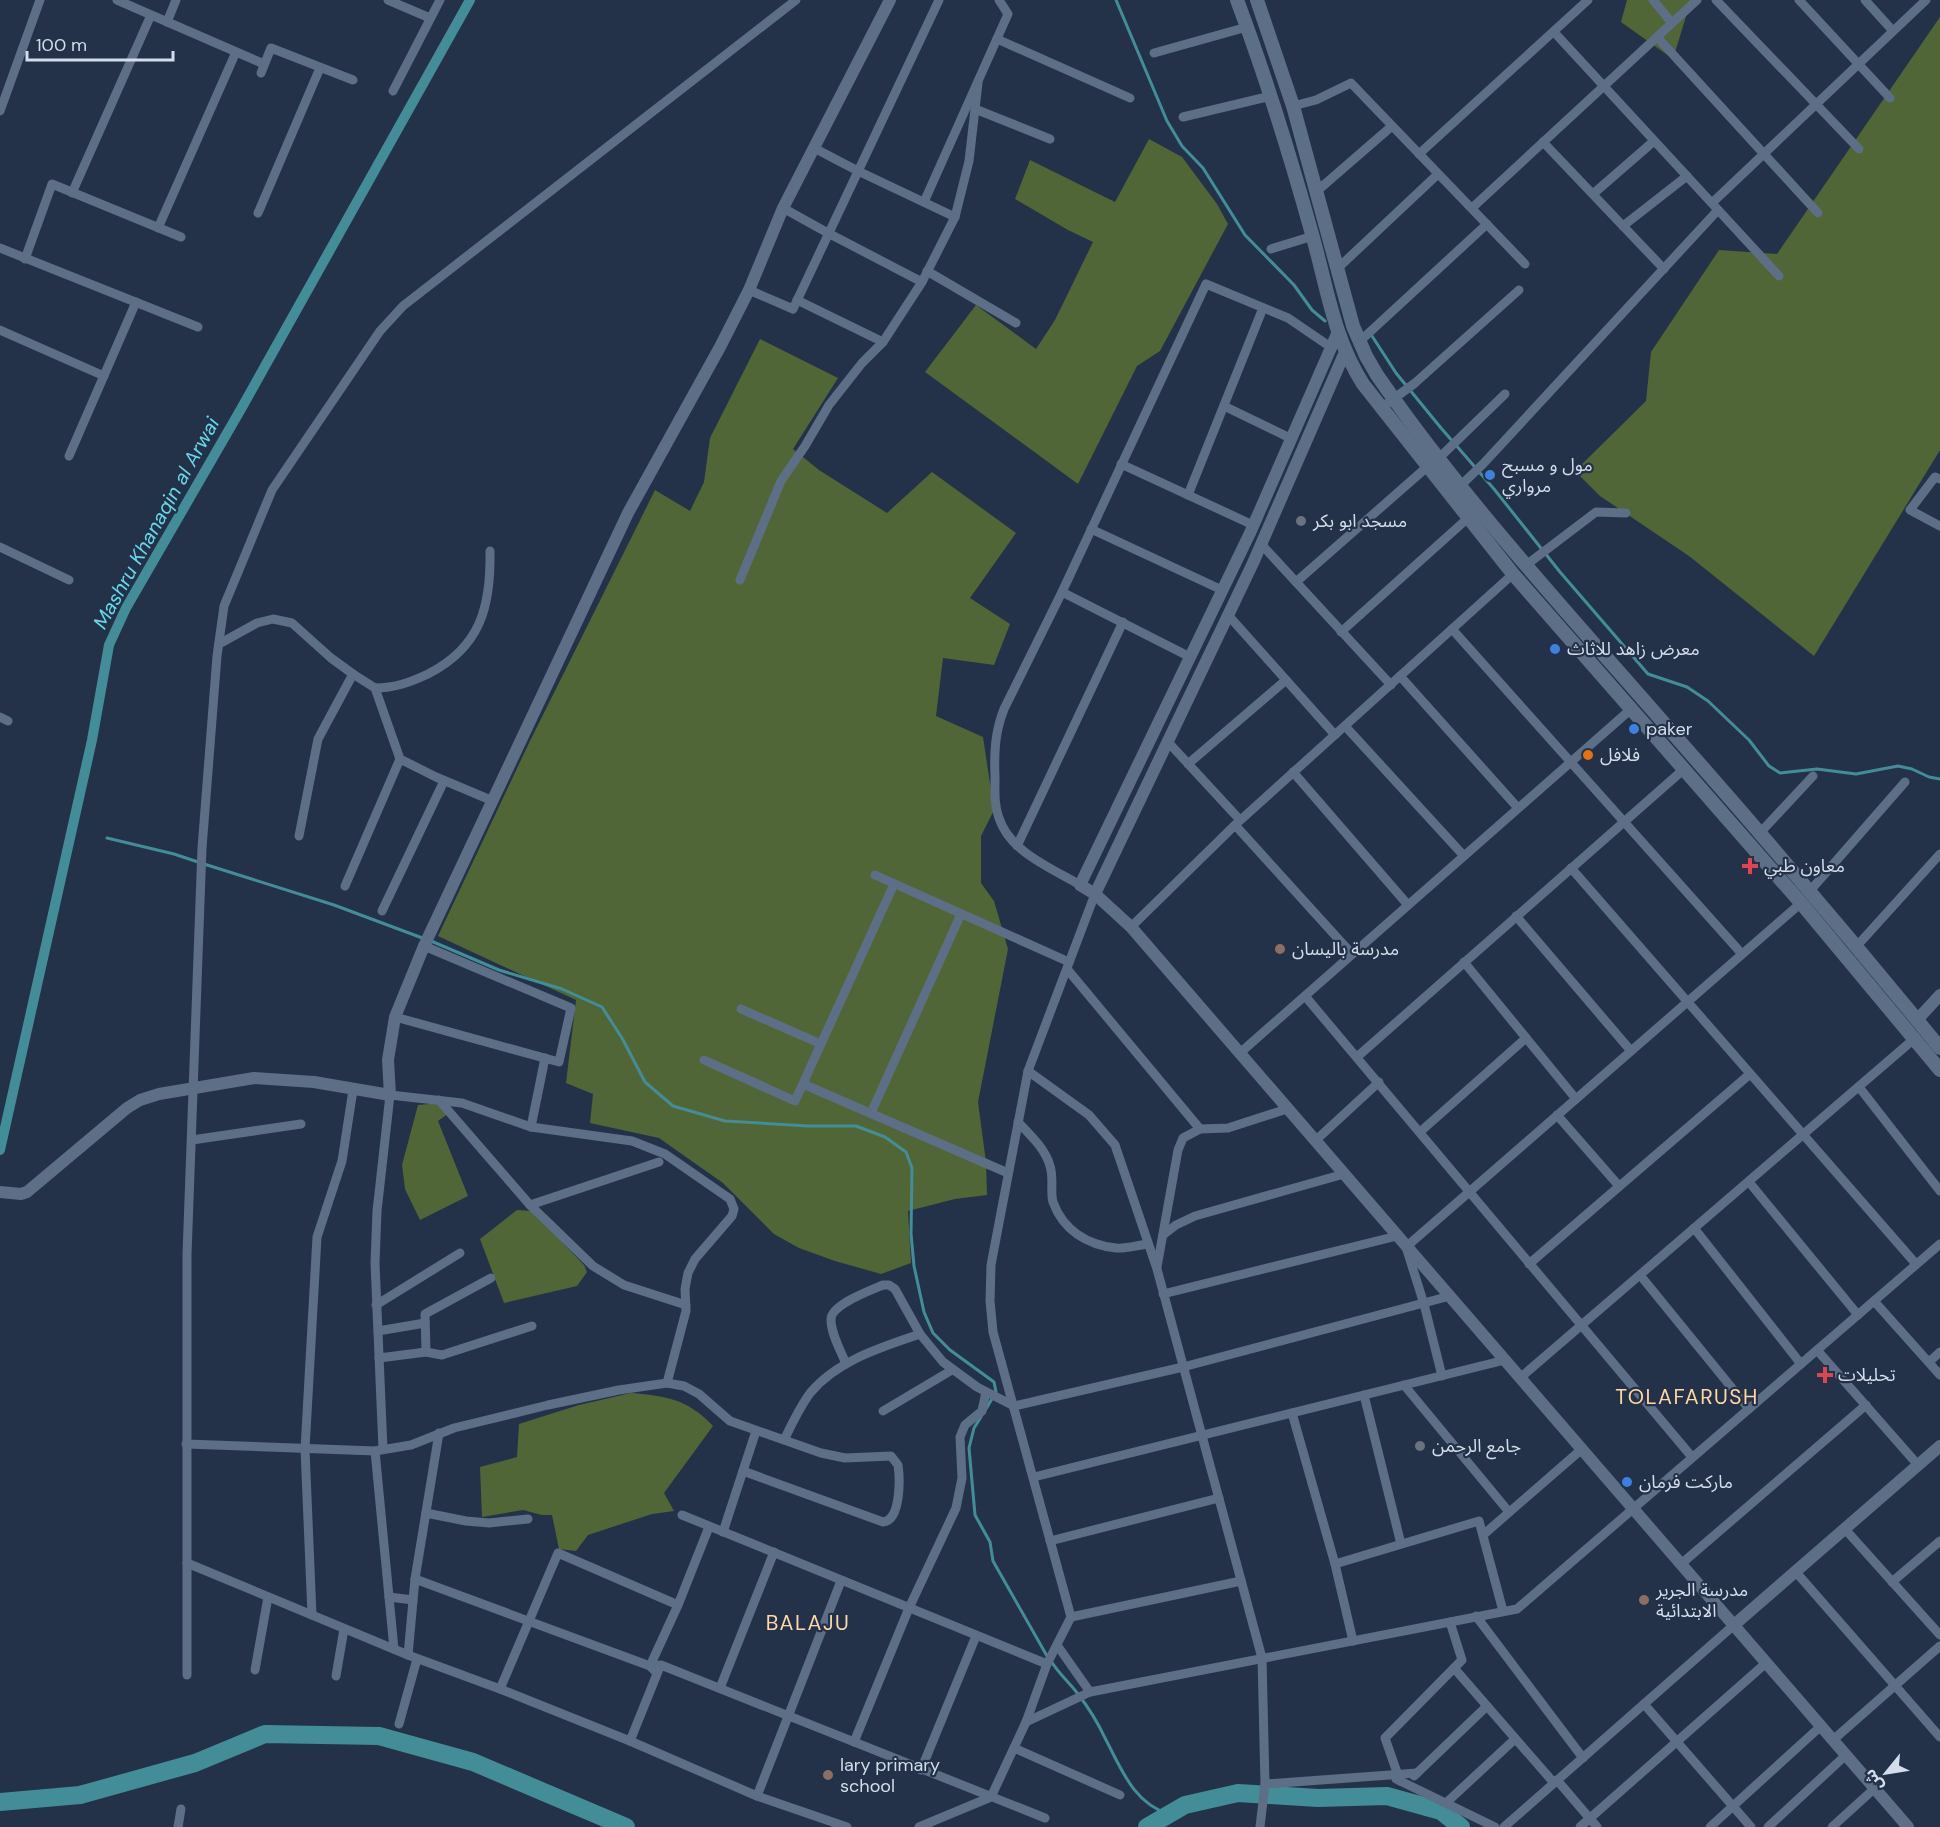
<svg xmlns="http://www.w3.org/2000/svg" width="1940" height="1827" font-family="'DM Sans','Noto Sans Arabic',sans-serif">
	<rect width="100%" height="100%" fill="#233248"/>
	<g fill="#516636">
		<path d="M1627,0H1691L1673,59L1621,22Z"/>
		<path d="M1940,17V450L1814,656L1689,556L1600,496L1575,471L1646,401L1651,352L1719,250L1777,254Z"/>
		<path d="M1149,139L1182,157L1217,204L1228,224L1160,351L1137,366L1078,484L925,372L976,305L1036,349L1055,320L1093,242L1068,230L1015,199L1030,160L1115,202Z"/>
		<path d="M760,339L838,378L793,449L819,470L887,513L932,472L1016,533L970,598L1010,624L994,665L943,658L936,716L983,737L994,810L981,836V883L994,901L1008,949L978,1102L986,1162L987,1195L955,1199L908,1211L911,1263L881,1274L835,1261L799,1248L774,1234L723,1183L659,1138L590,1123L593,1094L566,1083L576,1000L438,936L529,743L655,490L690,511L704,482L710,438Z"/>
		<path d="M441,1103L449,1113L438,1121L468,1196L420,1220L405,1189L402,1165L418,1105Z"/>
		<path d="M517,1210L532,1211L584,1265L587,1272L577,1286L504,1303L480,1239Z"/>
		<path d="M631,1393C666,1396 688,1399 713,1426L664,1493L674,1511L652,1514L588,1535L576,1551L559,1549L552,1515H542L523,1510L482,1517L480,1467L517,1457L519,1424L579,1405Z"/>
	</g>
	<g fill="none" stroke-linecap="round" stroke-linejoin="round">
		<g stroke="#438d99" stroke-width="3">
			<path d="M1116,0L1167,121L1182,146L1203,168L1245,235L1294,285L1312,310L1325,321"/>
			<path d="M1372,336L1396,373L1441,428L1494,489L1560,572L1648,674L1687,687L1708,701L1749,740L1769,766L1780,773L1817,769L1856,774L1898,766L1912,769L1929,777L1940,779"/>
			<path d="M107,838L174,854L198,862"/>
			<path d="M204,864L334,905L425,939"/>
			<path d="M431,941L499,970L562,989L602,1007L622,1038L645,1082L673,1106L725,1121L808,1126H856L885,1137L906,1152L912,1168L911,1234L914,1266L924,1312L933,1333L950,1350L994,1382L996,1392L986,1409"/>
			<path d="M981,1417L974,1428L969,1448L975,1515L990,1542L993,1561L1047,1656"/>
			<path d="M1051,1661C1059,1674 1069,1682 1078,1694C1088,1707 1098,1723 1105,1738C1121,1768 1133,1803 1169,1814"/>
		</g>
		<path stroke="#438d99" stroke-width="10" d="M0,1150L92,740L109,645L126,608L241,409L470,0"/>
		<g stroke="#438d99" stroke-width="18">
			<path d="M0,1802L80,1795L195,1763L265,1734L379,1736L473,1762L626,1827"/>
			<path d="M1147,1827L1185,1805L1238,1793L1318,1798L1387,1796L1441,1811L1461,1827"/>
		</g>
		<g stroke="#5d6e87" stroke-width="9">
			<path d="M117,0L264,64"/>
			<path d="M388,0L430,18"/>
			<path d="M1653,0L1672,23"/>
			<path d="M1716,0L1859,149"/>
			<path d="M1799,0L1890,98"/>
			<path d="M1865,0L1893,31"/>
			<path d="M167,22L176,0"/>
			<path d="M1554,32L1779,276"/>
			<path d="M1657,37L1818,213"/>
			<path d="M997,39L1130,98"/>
			<path d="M1154,53L1247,27"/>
			<path d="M261,73L271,48L353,80"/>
			<path d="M393,91L440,0"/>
			<path d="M1293,106L1316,100L1351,83L1525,264"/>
			<path d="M975,109L1050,139"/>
			<path d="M0,111L40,0"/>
			<path d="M1183,117L1271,96"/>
			<path d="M1543,142L1664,269"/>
			<path d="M814,148L858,171L955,217"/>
			<path d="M1419,154L1588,0"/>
			<path d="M1317,191L1392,126"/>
			<path d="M72,193L151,15"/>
			<path d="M1593,194L1654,141"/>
			<path d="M924,202L1008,14L999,0"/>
			<path d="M1712,203L1926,0"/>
			<path d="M783,208L828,233L922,282"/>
			<path d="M1472,208L1697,0"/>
			<path d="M258,213L320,68"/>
			<path d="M1623,226L1687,176"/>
			<path d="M158,228L236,52"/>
			<path d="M0,248L198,327"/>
			<path d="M1271,249L1313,236"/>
			<path d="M25,259L52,184L181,237"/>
			<path d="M1338,268L1438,174"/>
			<path d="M927,271L1016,323"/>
			<path d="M749,290L793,309L939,0"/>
			<path d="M797,300L883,342"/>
			<path d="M0,330L104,376"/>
			<path d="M1359,342L1487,224"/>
			<path d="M1224,406L1292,439"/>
			<path d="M1381,408L1415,383L1519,290"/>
			<path d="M69,456L136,302"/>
			<path d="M1439,458L1505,394"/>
			<path d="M1121,464L1253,525"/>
			<path d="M1940,479L1935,477L1910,510L1940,526"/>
			<path d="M1460,486L1483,464L1718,210"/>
			<path d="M1188,495L1263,308"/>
			<path d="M1091,529L1222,590"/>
			<path d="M1261,544L1391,685"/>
			<path d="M0,547L69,580"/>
			<path d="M1525,566L1596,512L1626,513"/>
			<path d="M740,580L781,481L805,446L829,405L862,363L883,342L922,282L955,217L969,161L978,83"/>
			<path d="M1296,582L1427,467"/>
			<path d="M1062,592L1190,657"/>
			<path d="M1228,615L1335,735"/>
			<path d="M1452,629L1742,954"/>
			<path d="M1341,632L1468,518"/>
			<path d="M219,644L257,623L273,619L292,623L331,658L353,674L375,688L400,759L436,777L493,801"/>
			<path d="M1400,676L1518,808"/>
			<path d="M375,688C395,688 411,682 428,674C481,647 491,606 490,551"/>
			<path d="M0,717L8,721"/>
			<path d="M1345,726L1464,856"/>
			<path d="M1168,742L1240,820"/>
			<path d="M1188,764L1286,680"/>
			<path d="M1293,772L1408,905"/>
			<path d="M1235,825L1352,954"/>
			<path d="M1759,834L1813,776"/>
			<path d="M299,836L318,739L353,674"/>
			<path d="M1017,846L1123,622"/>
			<path d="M1571,868L1916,1264"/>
			<path d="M875,875L1069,962"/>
			<path d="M1080,885C1051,868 1010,852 999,818C994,805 995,791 995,777C994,752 995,732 1004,709L1062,592L1206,284L1288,318L1332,348"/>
			<path d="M345,886L400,759"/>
			<path d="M1809,892L1905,782"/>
			<path d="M382,911L444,781"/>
			<path d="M1516,916L1631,1051"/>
			<path d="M1131,927L1235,825L1513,574"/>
			<path d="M1856,947L1940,854"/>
			<path d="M1464,962L1576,1099"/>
			<path d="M1067,969L1200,1129"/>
			<path d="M1305,996L1692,1457"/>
			<path d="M741,1009L821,1044"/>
			<path d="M395,1017L559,1062L571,1008L424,946"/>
			<path d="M1240,1053L1630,710"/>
			<path d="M1357,1057L1683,770"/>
			<path d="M704,1060L795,1101L894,884"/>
			<path d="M1028,1071L1089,1115L1115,1145L1157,1269L1262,1658L1265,1784L1260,1827"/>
			<path d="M803,1084L1008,1173"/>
			<path d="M1859,1087L1940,1191"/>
			<path d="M439,1100L530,1205L593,1266L624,1285L686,1305"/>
			<path d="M871,1113L961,914"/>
			<path d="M1557,1115L1619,1186"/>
			<path d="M1018,1122C1030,1135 1045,1148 1050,1166C1054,1178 1050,1192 1053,1202C1063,1230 1087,1245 1116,1248C1126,1249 1138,1245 1148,1244"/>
			<path d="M531,1127L545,1058"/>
			<path d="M1420,1132L1526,1038"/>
			<path d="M192,1140L301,1124"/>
			<path d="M1315,1141L1379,1082"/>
			<path d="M1749,1182L1858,1315"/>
			<path d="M530,1205L659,1162"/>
			<path d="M1694,1228L1801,1364"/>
			<path d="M1163,1235L1176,1225L1195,1216L1344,1174"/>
			<path d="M1529,1264L1750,1074"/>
			<path d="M1157,1267L1178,1150L1183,1138L1200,1129L1228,1128L1287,1109"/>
			<path d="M1640,1275L1749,1409"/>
			<path d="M1163,1294L1397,1236"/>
			<path d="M1874,1301L1940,1375"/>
			<path d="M376,1305L460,1253"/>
			<path d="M378,1331L425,1323"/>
			<path d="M1817,1350L1918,1465"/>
			<path d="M426,1352L425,1314L491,1278"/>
			<path d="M379,1358L426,1352L442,1355L532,1326"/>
			<path d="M1929,1362L1940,1352"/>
			<path d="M846,1364C841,1351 831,1334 831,1320C830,1305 871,1290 883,1285H889L895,1289L920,1334L943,1362L977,1387L1014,1406L1183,1367L1450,1296"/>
			<path d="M1442,1376L1424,1304L1406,1247L1801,903"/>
			<path d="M1520,1378L1914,1039"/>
			<path d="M1404,1385L1509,1512"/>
			<path d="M1364,1395L1401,1544"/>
			<path d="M883,1411L952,1370"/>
			<path d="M1292,1413L1335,1564L1353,1641"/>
			<path d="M784,1440C792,1424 800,1406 811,1392C838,1360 882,1347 920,1334"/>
			<path d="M186,1444L375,1451L411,1445L454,1428L548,1405L619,1390L667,1383L684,1386L699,1394L730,1421L821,1453L845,1458L891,1456L898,1465C900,1479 901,1520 883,1522L743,1471"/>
			<path d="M383,1449L375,1263L377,1211L390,1095L462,1103L531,1127L632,1141L665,1154L730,1199L734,1209L732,1216L695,1259L688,1273L685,1289L686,1311L667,1383"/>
			<path d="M375,1451L394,1649"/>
			<path d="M1034,1477L1505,1360"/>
			<path d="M426,1513L466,1521L489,1523L528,1519"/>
			<path d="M682,1515L1047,1664"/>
			<path d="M1844,1528L1940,1635"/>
			<path d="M723,1532L756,1431"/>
			<path d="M1483,1535L1582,1449"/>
			<path d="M1050,1541L1219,1498"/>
			<path d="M187,1563L408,1655L500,1689L630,1741L757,1796L847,1827"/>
			<path d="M1335,1564L1479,1521L1503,1611"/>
			<path d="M1681,1564L1866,1405"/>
			<path d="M1795,1571L1940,1737"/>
			<path d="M415,1579L650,1666L661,1665L1045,1818"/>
			<path d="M1892,1582L1940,1541"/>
			<path d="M389,1597L413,1600"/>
			<path d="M312,1615L305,1449L317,1237L342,1161L353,1090"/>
			<path d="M1476,1616L1583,1758"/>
			<path d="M1071,1617L1241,1581"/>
			<path d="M1057,1645L1090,1692"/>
			<path d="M408,1655L415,1579L439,1433"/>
			<path d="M1454,1668L1554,1783"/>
			<path d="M255,1670L268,1597"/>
			<path d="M657,1673L650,1666L678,1605L709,1527"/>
			<path d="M187,1675V1254L202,848L217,656L224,606L272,490L380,331L403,306L796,0"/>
			<path d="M336,1676L344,1629"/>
			<path d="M720,1688L774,1552"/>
			<path d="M500,1689L558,1553L678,1605"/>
			<path d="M1644,1704L1751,1827"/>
			<path d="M1026,1722L1090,1692L1517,1609L1940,1244"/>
			<path d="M399,1724L417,1659"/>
			<path d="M1833,1740L1940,1646"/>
			<path d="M630,1741L659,1669"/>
			<path d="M854,1742L909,1608L956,1508L962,1478L960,1437L965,1425L982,1411L986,1392"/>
			<path d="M1014,1748L1120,1795"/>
			<path d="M921,1770L976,1636"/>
			<path d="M1414,1776L1487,1706"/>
			<path d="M1396,1779L1495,1827"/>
			<path d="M1557,1780L1597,1827"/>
			<path d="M1400,1781L1385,1738L1462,1660L1450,1622"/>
			<path d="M1265,1784L1417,1773"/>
			<path d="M757,1796L841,1581"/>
			<path d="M1446,1803L1515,1739"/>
			<path d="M178,1827L181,1809"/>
			<path d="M919,1827L991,1797L1026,1722L1047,1664L1071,1617L993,1332L990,1301L991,1265L1028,1071L1095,894"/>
			<path d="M1504,1827L1734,1625"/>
			<path d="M1580,1827L1766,1663"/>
			<path d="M1710,1827L1821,1726"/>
			<path d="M1768,1827L1846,1755"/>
			<path d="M1832,1827L1875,1788"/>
		</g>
		<g stroke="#5d6e87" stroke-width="12">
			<path d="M1337,334L1250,533L1080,885L1095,894L1131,927L1908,1827"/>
			<path d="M1095,894L1253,563L1345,352"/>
			<path d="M1917,1020L1940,995"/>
			<path d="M0,1192L21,1194L27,1192L127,1108L140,1100L159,1094L254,1078L314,1082L390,1095L388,1060L395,1017L424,946L628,513L720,347L749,290L783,208L890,0"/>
			<path d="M1734,1625L1940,1446"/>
		</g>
		<g stroke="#5d6e87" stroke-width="14">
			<path d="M1237,0C1266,77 1290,155 1312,234C1327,286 1333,337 1363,384L1513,574L1801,903L1940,1070"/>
			<path d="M1257,0L1293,106L1353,326L1366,356L1377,375C1464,501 1569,614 1669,729C1761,833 1852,940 1940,1048"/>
		</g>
	</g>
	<g fill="#3f7fe0" stroke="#233248" stroke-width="2">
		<circle cx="1490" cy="475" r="6"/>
		<circle cx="1555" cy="649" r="6"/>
		<circle cx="1634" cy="729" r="6"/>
		<circle cx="1627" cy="1482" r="6"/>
	</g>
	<g fill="#6b7280" stroke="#233248" stroke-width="2">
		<circle cx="1301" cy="521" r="6"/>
		<circle cx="1420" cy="1446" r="6"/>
	</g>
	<circle fill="#e8710a" stroke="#233248" stroke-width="2" cx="1588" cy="755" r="6"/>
	<g fill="#e0444e" stroke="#233248" stroke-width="2">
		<path d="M1747 857h6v6h6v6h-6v6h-6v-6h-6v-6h6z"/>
		<path d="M1822 1366h6v6h6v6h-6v6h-6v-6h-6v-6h6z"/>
	</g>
	<g fill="#8d6e63" stroke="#233248" stroke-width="2">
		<circle cx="1280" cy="949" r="6"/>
		<circle cx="1644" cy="1600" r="6"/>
		<circle cx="828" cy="1775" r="6"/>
	</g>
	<g text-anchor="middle" stroke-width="4.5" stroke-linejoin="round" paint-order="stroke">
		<g font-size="18" fill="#d3ddeb" stroke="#233248" text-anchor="start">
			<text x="1502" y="471">مول و مسبح<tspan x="1502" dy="21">مرواري</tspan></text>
			<text x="1313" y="527">مسجد ابو بكر</text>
			<text x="1567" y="655">معرض زاهد للاثاث</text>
			<text x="1646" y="735">paker</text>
			<text x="1600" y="761">فلافل</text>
			<text x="1764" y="872">معاون طبي</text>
			<text x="1292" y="955">مدرسة بالیسان</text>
			<text x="1838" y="1381">تحلیلات</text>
			<text x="1432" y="1452">جامع الرحمن</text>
			<text x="1639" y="1488">مارکت فرمان</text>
			<text x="1656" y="1596">مدرسة الجرير<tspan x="1656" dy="21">الابتدائية</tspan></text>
			<text x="840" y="1771">lary primary<tspan x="840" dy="21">school</tspan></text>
		</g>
		<g font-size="20" font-style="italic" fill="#67d8ea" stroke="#233248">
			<text transform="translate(156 523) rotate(-61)" y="7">Mashru Khanaqin al Arwai</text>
		</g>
		<g font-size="21" letter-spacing="1.5" fill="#ffd8a4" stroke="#233248">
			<text x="1687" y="1404">TOLAFARUSH</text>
			<text x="808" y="1630">BALAJU</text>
		</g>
	</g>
	<g transform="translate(1886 1773) rotate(240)" stroke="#233248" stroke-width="4.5" paint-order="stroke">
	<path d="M0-4.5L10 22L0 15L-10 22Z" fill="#d3ddeb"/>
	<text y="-9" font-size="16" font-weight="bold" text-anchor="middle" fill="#d3ddeb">ش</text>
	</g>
	<path d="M27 51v9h146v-9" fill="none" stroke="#d3ddeb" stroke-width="3"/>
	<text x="36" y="51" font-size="18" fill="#d3ddeb" stroke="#233248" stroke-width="4.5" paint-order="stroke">100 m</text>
</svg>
